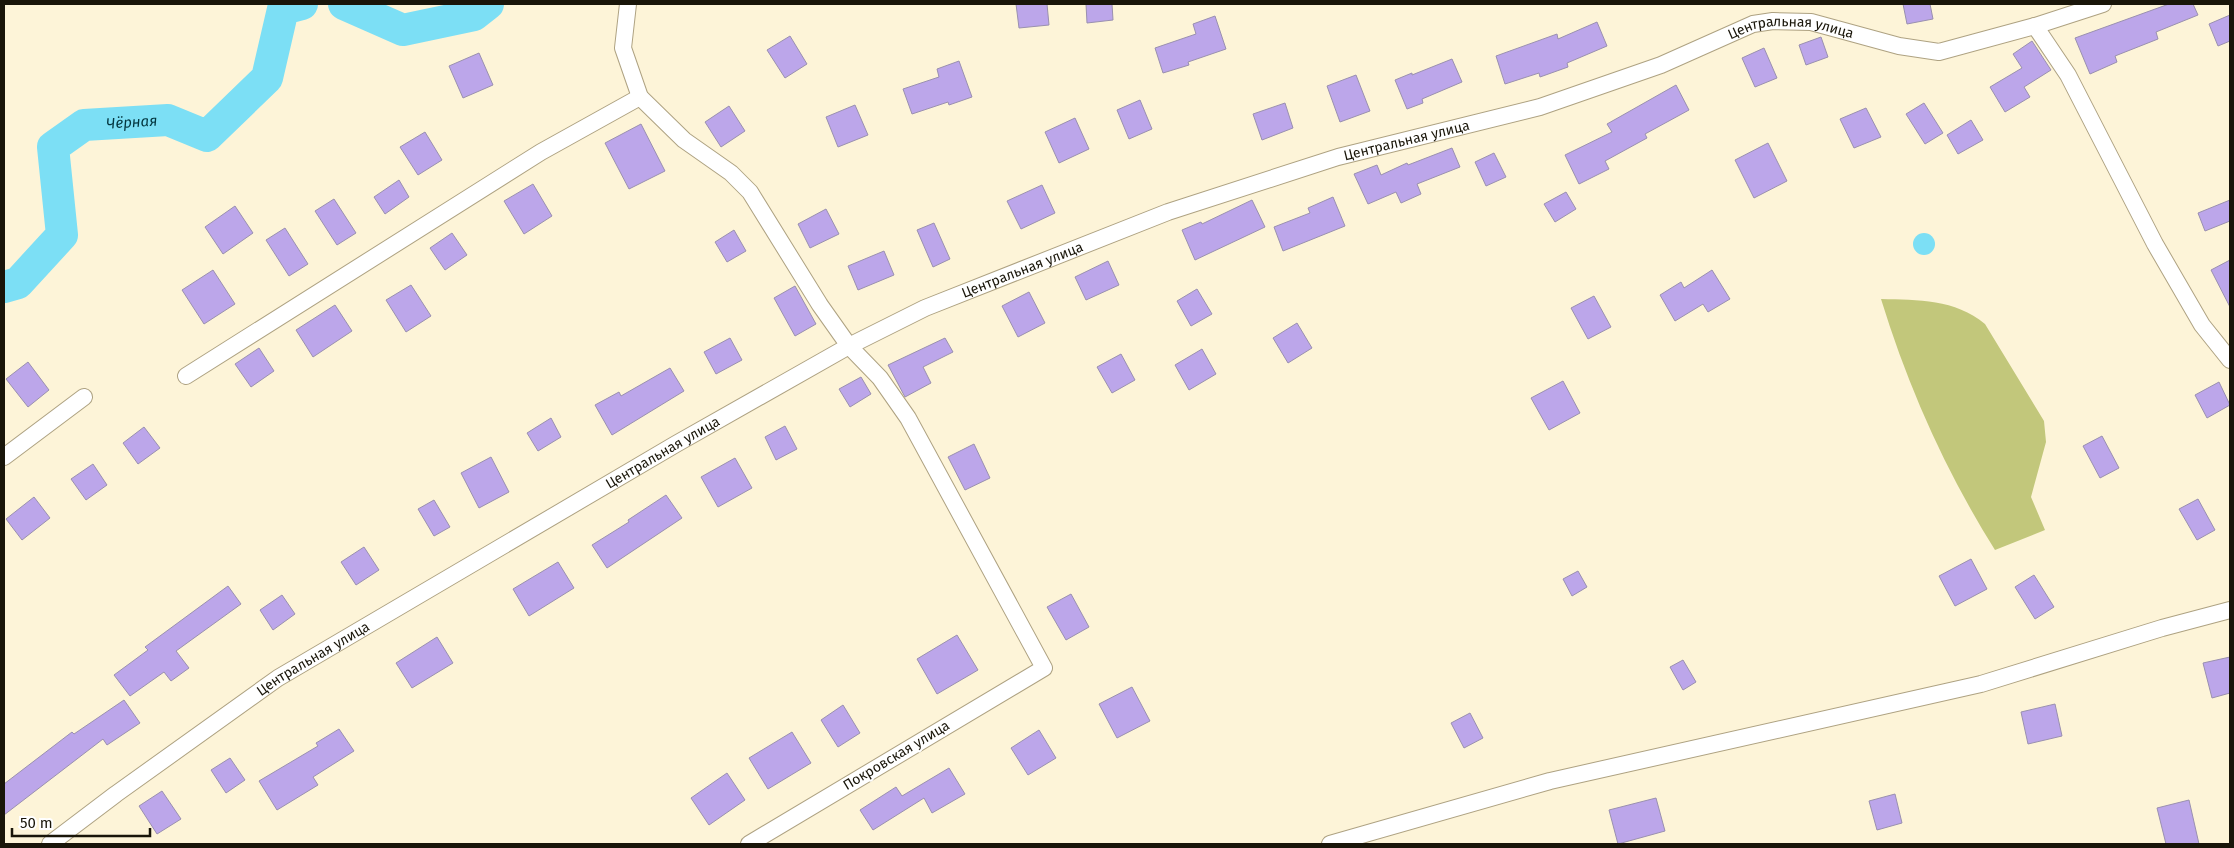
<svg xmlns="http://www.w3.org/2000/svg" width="2234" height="848" font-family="'Fira Sans',sans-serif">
	<rect width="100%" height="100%" fill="#fdf4d8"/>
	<path fill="#c2c77b" d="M1881,299C1918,300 1955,299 1985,324L2044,421L2046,442L2031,497L2045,530L1995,550C1946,472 1908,387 1881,299Z"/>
	<circle fill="#7cdff5" cx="1924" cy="244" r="11"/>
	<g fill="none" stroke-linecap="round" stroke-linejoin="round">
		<g stroke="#7cdff5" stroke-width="32">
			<path d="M344,4L403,30L474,15L488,4"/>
			<path id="s1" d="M4,287L18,283L62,235L53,147L84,125L168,120L207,136L267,78L283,9L302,4"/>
		</g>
	</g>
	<g fill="#bca6ea" stroke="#9a90af">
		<path d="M1016,4H1047L1049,25L1019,28Z"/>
		<path d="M1086,4H1112L1113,20L1087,23Z"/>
		<path d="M1903,4H1930L1933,19L1907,24Z"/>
		<path d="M2169,4H2193L2198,15L2156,32L2158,39L2115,56L2117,62L2090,74L2075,38Z"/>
		<path d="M2230,15V41L2218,46L2209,24Z"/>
		<path d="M1215,16L1226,49L1188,62L1189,65L1163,73L1155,48L1196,34L1193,24Z"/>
		<path d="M1597,22L1607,46L1567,63L1568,67L1540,77L1539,73L1505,84L1496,56L1557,34L1558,39Z"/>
		<path d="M790,36L807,64L785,78L767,50Z"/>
		<path d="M1821,37L1828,57L1806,65L1799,45Z"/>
		<path d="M2032,41L2051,70L2024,87L2030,97L2005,112L1990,87L2022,68L2013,54Z"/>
		<path d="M1764,48L1777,78L1755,87L1742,58Z"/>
		<path d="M479,53L493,85L463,98L449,66Z"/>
		<path d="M1452,59L1462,82L1422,99L1423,103L1407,109L1395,80L1412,73V75Z"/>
		<path d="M959,61L972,97L949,105L948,102L912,114L903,89L939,77L937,69Z"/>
		<path d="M1356,75L1370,111L1340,122L1327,86Z"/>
		<path d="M1676,85L1689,110L1645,134L1647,138L1605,161L1609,169L1579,184L1565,155L1612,132L1607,124Z"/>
		<path d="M1140,100L1152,129L1129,139L1117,110Z"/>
		<path d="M1285,103L1293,128L1262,140L1253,114Z"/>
		<path d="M1924,103L1943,133L1925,144L1906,114Z"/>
		<path d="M855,105L868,135L838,147L826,117Z"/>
		<path d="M729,106L745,131L721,147L705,122Z"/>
		<path d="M1866,108L1881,137L1854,148L1840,119Z"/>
		<path d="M1075,118L1089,149L1059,163L1045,132Z"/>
		<path d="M1971,120L1983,140L1958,154L1947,135Z"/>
		<path d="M641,124L665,171L629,189L605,143Z"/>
		<path d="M425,132L442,160L418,175L400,147Z"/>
		<path d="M1768,143L1787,181L1754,198L1735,160Z"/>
		<path d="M1452,148L1460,167L1417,184L1421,194L1401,203L1396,192L1368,204L1354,174L1377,165L1381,175L1407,163L1408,165Z"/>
		<path d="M1494,153L1506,177L1486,186L1475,162Z"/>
		<path d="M399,180L409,197L385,214L374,197Z"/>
		<path d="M533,184L552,216L524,234L504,201Z"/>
		<path d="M1042,185L1055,213L1021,229L1007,201Z"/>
		<path d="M1566,192L1576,209L1555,222L1544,204Z"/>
		<path d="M1333,197L1345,226L1283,251L1274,227L1310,213L1308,208Z"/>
		<path d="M334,199L356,233L337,245L315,211Z"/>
		<path d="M1252,200L1265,227L1195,260L1182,230L1201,222L1202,224Z"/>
		<path d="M2230,200V221L2205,231L2198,213Z"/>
		<path d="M235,206L253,233L223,254L205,227Z"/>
		<path d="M826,209L839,234L810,248L798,224Z"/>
		<path d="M934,223L950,259L933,267L917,230Z"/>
		<path d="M285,228L308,264L289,276L266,240Z"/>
		<path d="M734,230L746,251L727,262L715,242Z"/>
		<path d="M452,233L467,255L445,270L430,248Z"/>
		<path d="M884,251L894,275L858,290L848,266Z"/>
		<path d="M2230,260V307L2211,270Z"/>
		<path d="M1108,261L1119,285L1086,300L1075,277Z"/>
		<path d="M213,270L235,304L204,324L182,290Z"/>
		<path d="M1712,270L1730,299L1708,312L1703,304L1675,321L1660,295L1681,282L1684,288Z"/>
		<path d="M411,285L431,316L406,332L386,300Z"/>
		<path d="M795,286L816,324L795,336L774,298Z"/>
		<path d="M1197,289L1212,314L1191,326L1177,301Z"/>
		<path d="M1029,292L1045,323L1018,337L1002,306Z"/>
		<path d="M1594,296L1611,327L1588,339L1571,308Z"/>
		<path d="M335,305L352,331L313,357L296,330Z"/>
		<path d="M1297,323L1312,348L1288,363L1273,338Z"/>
		<path d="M730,338L742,360L716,374L704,352Z"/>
		<path d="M945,338L953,352L923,367L931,383L905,397L888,365Z"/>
		<path d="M259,348L274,371L251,387L235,364Z"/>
		<path d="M1202,349L1216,374L1189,390L1175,365Z"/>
		<path d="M1121,354L1135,380L1112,393L1097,367Z"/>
		<path d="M28,362L49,390L28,407L6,379Z"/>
		<path d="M670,368L684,391L612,435L595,405L619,392L621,396Z"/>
		<path d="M861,377L871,394L850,407L839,389Z"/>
		<path d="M1563,381L1580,413L1549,430L1531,398Z"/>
		<path d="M2219,382L2230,405L2207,418L2195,395Z"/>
		<path d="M551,418L561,437L538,451L527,433Z"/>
		<path d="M785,426L797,449L776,460L765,437Z"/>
		<path d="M144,427L160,448L138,464L123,443Z"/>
		<path d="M2102,436L2119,468L2100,478L2083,446Z"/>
		<path d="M974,444L990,478L965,490L948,457Z"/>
		<path d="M491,457L509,492L479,508L461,473Z"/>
		<path d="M735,458L752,488L718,507L701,477Z"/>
		<path d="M93,464L107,485L86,500L71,479Z"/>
		<path d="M666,495L682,518L607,568L592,545L629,522L628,520Z"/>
		<path d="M34,497L50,518L22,540L6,519Z"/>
		<path d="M2198,499L2215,530L2197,540L2179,509Z"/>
		<path d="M434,500L450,527L434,536L418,509Z"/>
		<path d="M364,547L379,570L356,585L341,562Z"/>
		<path d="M1971,559L1987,589L1955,606L1939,576Z"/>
		<path d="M558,562L574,588L529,616L513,589Z"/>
		<path d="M1578,571L1587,587L1572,596L1563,579Z"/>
		<path d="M2034,575L2054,607L2035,619L2015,587Z"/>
		<path d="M228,586L241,604L176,651L189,668L171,681L164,672L130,696L114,675L148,650L145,647Z"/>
		<path d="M1071,594L1089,627L1066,640L1047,607Z"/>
		<path d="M282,595L295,614L273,630L260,610Z"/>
		<path d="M957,635L978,670L937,694L917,659Z"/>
		<path d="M437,637L453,663L412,688L396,663Z"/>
		<path d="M2230,657V693L2212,698L2203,663Z"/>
		<path d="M1683,660L1696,682L1683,690L1670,667Z"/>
		<path d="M1132,687L1150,721L1117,738L1099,704Z"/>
		<path d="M124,700L140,723L107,745L103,739L4,815V784L72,732L74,734Z"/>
		<path d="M2055,704L2062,736L2028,744L2021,712Z"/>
		<path d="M843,705L860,733L838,747L821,720Z"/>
		<path d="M1470,713L1483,738L1464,748L1451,723Z"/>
		<path d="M339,729L354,751L313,777L318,785L277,810L259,781L318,746L316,743Z"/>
		<path d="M1039,730L1056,758L1028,775L1011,748Z"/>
		<path d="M792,732L811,763L768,789L749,758Z"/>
		<path d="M230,758L245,780L226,793L211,770Z"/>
		<path d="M949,768L965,794L932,813L924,798L873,830L860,810L896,787L902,796Z"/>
		<path d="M727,773L745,800L709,825L691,798Z"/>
		<path d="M162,791L181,819L157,834L139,806Z"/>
		<path d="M1895,794L1902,823L1877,830L1869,801Z"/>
		<path d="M1656,798L1665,831L1618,844L1609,810Z"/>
		<path d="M2189,800L2199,844H2166L2157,808Z"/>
	</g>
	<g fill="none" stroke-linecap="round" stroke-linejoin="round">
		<g stroke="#aea282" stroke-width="18">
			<g id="street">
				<path d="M628,4L623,48L640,97L684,140L731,173L750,192L820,305L849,346L880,378L908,418L1044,668L749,844"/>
				<path d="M2035,26L2068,75L2155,244L2202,325L2230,360"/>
				<path d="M186,376L541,152L640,97"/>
				<path d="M4,457L84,397"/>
				<path id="s2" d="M50,844L116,794L278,678L676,444L849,346L925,308L1168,212L1338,157L1540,107L1661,65L1753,24L1773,21L1811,22L1899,46L1939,52L2035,26L2103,4"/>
				<path d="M1330,844L1550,781L1981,684L2162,628L2230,610"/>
			</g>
		</g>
		<use href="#street" stroke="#fff" stroke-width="16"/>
	</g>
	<g text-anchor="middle" stroke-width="4" stroke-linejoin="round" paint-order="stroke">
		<g font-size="14" fill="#191509" stroke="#fff">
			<text dy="5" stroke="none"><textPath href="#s2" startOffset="1942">Центральная улица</textPath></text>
			<text dy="5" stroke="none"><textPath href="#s2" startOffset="1538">Центральная улица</textPath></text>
			<text dy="5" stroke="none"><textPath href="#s2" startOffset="1132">Центральная улица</textPath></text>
			<text dy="5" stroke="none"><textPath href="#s2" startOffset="728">Центральная улица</textPath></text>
			<text dy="5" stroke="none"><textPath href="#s2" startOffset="322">Центральная улица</textPath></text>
			<text transform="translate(896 755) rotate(-31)" y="5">Покровская улица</text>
		</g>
		<g font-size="15" font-style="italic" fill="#03353e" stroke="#fff">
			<text dy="5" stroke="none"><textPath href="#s1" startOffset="254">Чёрная</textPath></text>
		</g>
	</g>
	<rect width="2234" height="848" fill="none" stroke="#191509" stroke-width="10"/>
	<path d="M12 828v8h138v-8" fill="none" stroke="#191509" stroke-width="2.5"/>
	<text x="20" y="828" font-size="15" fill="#191509" stroke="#ffffff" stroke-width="4" paint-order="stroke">50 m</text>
</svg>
